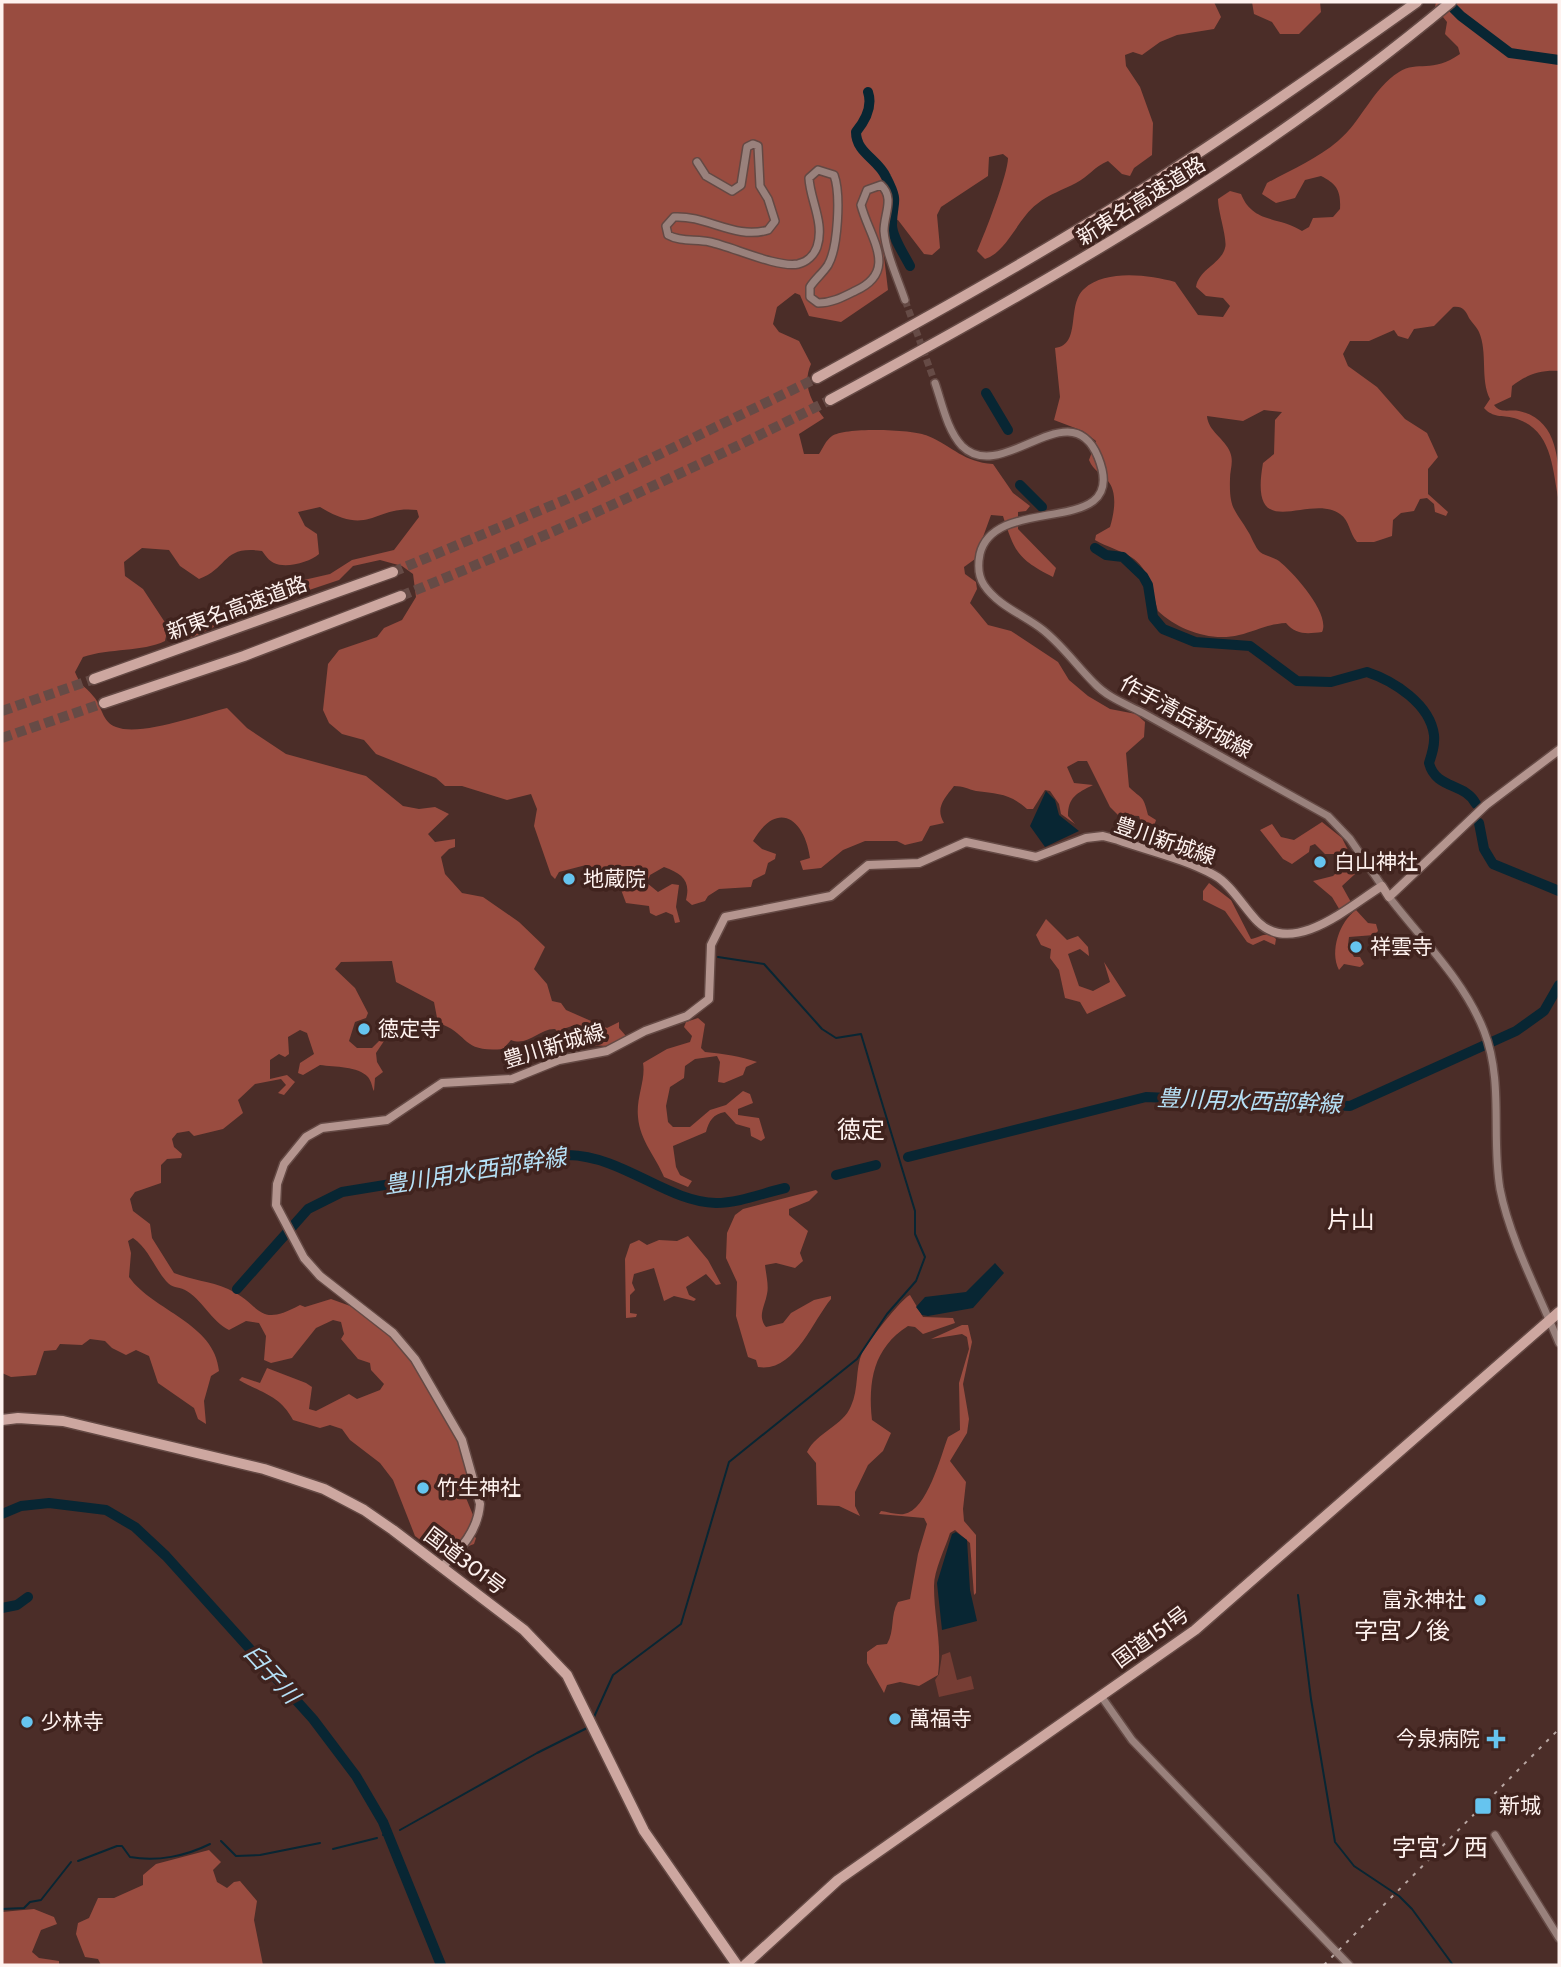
<svg xmlns="http://www.w3.org/2000/svg" width="1561" height="1967" font-family="Cabin,'Noto Sans JP',sans-serif">
	<rect width="100%" height="100%" fill="#4b2d28"/>
	<path fill="#763d34" d="M950,1652L957,1680L971,1676L974,1689L939,1697L935,1680L939,1674L942,1655Z"/>
	<g fill="#994c40">
		<path d="M2,2H1214L1221,17L1214,29L1177,35L1160,42L1142,55L1133,52L1125,55L1126,66L1140,87L1153,123L1152,155L1134,168L1130,176L1122,174L1108,161C1095,166 1088,177 1076,183C1063,190 1049,194 1037,204C1018,218 1007,252 985,259L977,251C985,233 1008,174 1008,158L1003,154L989,157L988,176L941,207L937,215L940,248L932,255L924,254L898,220L880,223L888,290L841,322L809,316L800,295L795,293L777,307L773,324L779,332L799,341L811,364C802,385 811,401 824,418L799,434L804,454H819C823,448 826,440 832,436C845,427 913,429 928,436C954,447 963,462 993,464L1013,493L1030,506L1026,511L1018,512V529L1056,568L1053,577C1018,559 1015,553 1003,516L991,515L975,559L964,567L965,574L976,582L977,589L970,603L988,625L1011,631L1058,662L1069,680L1088,696L1110,709L1136,714L1145,722L1144,737L1126,753L1129,787C1142,800 1143,794 1148,815L1156,820L1150,838L1145,836L1139,816L1118,815L1110,807L1087,761H1078L1067,767L1074,783L1093,785C1077,793 1068,797 1068,816L1075,824L1061,814L1059,804L1050,791L1045,790L1033,809H1027C1009,793 998,794 976,791C968,789 963,786 954,786C944,799 935,808 944,823L930,826L922,841L905,845L897,841H865L843,850L821,868L803,870L800,861L810,858C805,820 778,798 753,841L762,849L776,854L775,859L768,863L765,874L753,880L751,887L719,889L708,896L705,901L692,905L686,900C691,880 682,874 664,867L650,875L647,883L658,892L672,884L679,885L676,907L680,922L675,923L673,915L666,912L656,916L650,913L649,906L626,903L620,887L596,881L592,871L586,865L559,872L555,879L551,875L534,826L537,809L531,794L507,800L462,786H445L436,778L376,754L364,740L342,734L329,723L323,710L328,664L339,650L377,637L384,628L402,620L416,597L413,574L402,566L380,560L353,566L339,580L241,613L192,638L184,635L269,588L330,574L352,560L394,550L419,517L417,510C373,505 371,538 320,507L298,512L305,526L317,534L319,554C310,562 286,569 274,563C269,561 265,555 262,551C222,545 229,568 199,579L180,566L169,550L142,548L124,562L125,576L143,589L168,627L165,641C142,652 110,648 83,657L75,672C82,689 85,685 94,697C102,706 102,722 116,727C140,737 202,714 227,708L247,728L286,754L366,776L403,806L419,809L435,807L449,814L428,834L435,842L455,839V847L449,849L441,857L445,874L462,893L483,897L519,922L545,947L534,969L547,984L552,1001L561,1003L566,1010L607,1028L619,1022V1028L626,1036L606,1046L592,1045L586,1031L572,1026L563,1029L560,1034L555,1029C540,1028 528,1047 511,1040L503,1049C460,1053 470,1033 438,1023L434,1002L396,982L392,961L341,962L335,969L355,988L368,1013L366,1018L355,1022L349,1041L357,1048H372L381,1039L384,1041L376,1053L377,1062L383,1072L375,1078L374,1091C372,1088 372,1082 368,1077C358,1066 335,1067 320,1065L303,1075L298,1073L300,1063L314,1054L307,1033L300,1030L288,1037L289,1054L285,1057L279,1054L270,1060V1079L287,1075L295,1082L284,1095L278,1093L286,1085L281,1079L255,1084L238,1100L243,1113L223,1129L194,1136L189,1131L177,1133L172,1139L174,1147L182,1154L181,1158L167,1159L161,1165V1183L135,1192L130,1199L133,1211L150,1224L152,1238L174,1273C191,1280 210,1281 228,1289C262,1304 256,1329 300,1305L305,1307L331,1299L353,1307L390,1335L415,1364L458,1443L467,1469L464,1493L473,1515L469,1531L476,1538L474,1544L442,1556L415,1536L393,1480L380,1463L350,1440L342,1429L330,1425L320,1428L293,1420C280,1395 261,1393 239,1380L242,1377L260,1383L267,1368L306,1383L312,1387L309,1409L316,1411L349,1394L357,1399L380,1390L384,1384L371,1370L370,1363L358,1359L341,1339L344,1334L341,1322L333,1320L316,1328L292,1358L271,1363L264,1360L266,1336L259,1323L246,1321L229,1330C212,1322 201,1298 185,1290C177,1286 173,1289 166,1281C154,1267 148,1248 133,1238L128,1241L131,1253L129,1277C153,1311 215,1323 219,1371L211,1376L204,1401L206,1424L198,1419L194,1408L158,1383L149,1356L136,1350L126,1355L112,1348L105,1341L90,1339L82,1345L60,1344L56,1350L44,1351L36,1375L11,1377L2,1373Z"/>
		<path d="M1252,2H1320L1321,12L1299,34H1280L1272,22L1254,14Z"/>
		<path d="M1436,2H1559V371C1540,370 1528,374 1512,386L1511,397L1494,405C1501,414 1509,409 1519,411C1561,420 1559,468 1559,502C1552,469 1553,429 1514,418C1502,415 1493,418 1484,408L1490,399C1480,379 1488,353 1479,332C1477,327 1472,323 1469,318C1465,310 1463,306 1453,307L1434,326L1414,329L1408,339L1398,336L1394,330L1369,341H1350L1343,354L1348,366L1377,387L1405,419L1427,433L1438,457L1428,469V494L1448,512L1446,516L1435,512L1434,504L1427,498L1420,499L1414,511L1401,513L1393,520L1392,536L1374,542H1357C1349,533 1350,521 1340,514C1309,492 1248,547 1263,463L1274,454L1275,420L1282,412L1264,410L1243,421L1207,416C1208,431 1225,439 1230,452C1234,462 1230,469 1230,479C1229,510 1235,509 1249,533C1252,538 1255,547 1260,552C1265,556 1274,557 1279,561C1293,572 1331,614 1322,632C1307,634 1296,635 1286,623C1267,624 1256,631 1239,635C1211,642 1178,630 1158,611C1152,591 1150,569 1131,557C1120,550 1107,547 1095,540L1096,535L1110,527C1114,514 1118,493 1108,481C1101,472 1094,472 1089,460L1096,441L1083,431L1054,420L1060,397L1055,348C1082,345 1066,305 1084,289C1106,269 1149,275 1175,282L1198,315L1223,317L1230,306L1223,298L1206,296L1196,287C1199,269 1221,264 1225,248C1228,240 1218,212 1218,199L1230,191L1241,194C1253,224 1279,216 1302,231L1309,227L1313,218L1333,217L1340,209C1341,191 1337,184 1321,176L1305,180L1295,198L1276,203L1262,194L1267,183C1291,170 1317,159 1338,141C1362,121 1372,89 1399,72C1418,60 1432,74 1460,54L1458,47L1445,34L1447,22L1435,7Z"/>
		<path d="M1322,822L1342,838L1357,868L1355,874L1342,886L1352,904L1341,912L1332,897L1313,881L1333,876L1338,871L1337,854H1325L1315,844L1310,846L1309,852L1292,864L1283,859L1260,830L1272,824L1281,837L1294,840Z"/>
		<path d="M1209,883L1231,900L1251,939C1262,937 1267,930 1276,939L1275,945L1264,940L1253,945L1247,942L1225,911L1203,900V891Z"/>
		<path d="M1356,910L1368,923L1376,924L1378,931L1374,935L1349,937L1348,945L1354,957H1360L1364,964L1360,967L1344,964L1339,970C1329,951 1340,921 1356,910Z"/>
		<path d="M1046,919L1067,940L1078,936L1088,947L1089,956L1080,949L1068,954L1079,986L1093,991L1110,982L1104,962L1126,996L1087,1014L1080,1002L1065,998L1059,970L1050,958L1051,949L1041,945L1036,935Z"/>
		<path d="M698,1018L705,1024L701,1048L705,1052C724,1054 740,1056 757,1062L746,1067L743,1075L724,1083L718,1082L720,1062L717,1056L695,1059L685,1066L684,1078L670,1087L666,1106L668,1122L673,1127H690L710,1110L726,1105L743,1091L750,1094L753,1103L738,1109V1115L759,1118L765,1138L761,1141L751,1136L750,1128L736,1124L725,1112C713,1114 709,1121 706,1132L673,1146L676,1167L680,1175L692,1181L688,1187L664,1177C656,1157 640,1141 638,1117C636,1097 646,1080 643,1063L667,1049L690,1042L692,1036L684,1027L686,1022Z"/>
		<path d="M816,1190L818,1192L809,1201L789,1209V1215L808,1231L800,1253L803,1261L795,1268L776,1263L765,1265C766,1274 769,1286 767,1294C765,1306 757,1316 766,1327L783,1323L791,1313L814,1300L831,1296V1299C812,1322 794,1373 758,1367L756,1360L748,1357L736,1316L737,1282L726,1258L727,1233L735,1215L743,1209Z"/>
		<path d="M688,1236L708,1260L721,1284L716,1285L706,1274L686,1287L689,1295L696,1299L694,1301L674,1296L664,1301L654,1268L634,1274L632,1283L635,1290L630,1295V1313L637,1314L636,1317L626,1318L625,1259L630,1244L639,1240L647,1245L659,1240L677,1241Z"/>
		<path d="M910,1295L923,1317L953,1318L955,1323L923,1334L915,1327L908,1326C873,1348 868,1382 872,1420L891,1433L883,1451L868,1465L855,1492V1506L860,1516L839,1506L817,1505L816,1463L807,1452C817,1432 843,1426 851,1406C859,1389 855,1369 862,1353C866,1344 902,1298 910,1295Z"/>
		<path d="M962,1325H968L972,1342L963,1384L969,1419L967,1433L950,1461L966,1482L963,1509L964,1521L976,1535V1593L974,1595L970,1543L955,1530L950,1533C945,1549 934,1570 934,1586C934,1619 942,1641 938,1675L919,1686L900,1682L887,1685L884,1693L867,1663V1652L877,1645L887,1644C895,1631 890,1615 898,1602L910,1599L918,1554L927,1524L924,1518L879,1514L881,1511C888,1512 897,1515 904,1514C927,1511 941,1455 948,1437L960,1430L959,1383L969,1349L967,1337L962,1334L931,1339Z"/>
		<path d="M209,1850L221,1862L213,1870L217,1882L227,1888L234,1882L240,1881L257,1901L254,1920L263,1965H101L98,1959L85,1957L76,1934L78,1923L89,1918L98,1898H114L143,1885V1875L156,1864Z"/>
		<path d="M34,1909L54,1917L57,1924L41,1930L32,1952L39,1958L59,1961V1965H2V1912Z"/>
	</g>
	<g fill="#082633">
		<path d="M1046,791L1055,800L1059,815L1079,831L1045,847L1030,826Z"/>
		<path d="M995,1263L1004,1273L973,1308L928,1316L922,1315L916,1307L925,1297L966,1292Z"/>
		<path d="M956,1532L967,1540L970,1590L977,1621L942,1630L937,1583L952,1534Z"/>
	</g>
	<g fill="none" stroke-linecap="round" stroke-linejoin="round">
		<g stroke="#082633" stroke-width="2">
			<path d="M1298,1595L1311,1699L1335,1842L1354,1866L1399,1896L1412,1909L1453,1965"/>
			<path d="M594,1717L613,1675L681,1624L729,1462L857,1359L887,1314L916,1281L925,1257L915,1234V1211L861,1034L836,1038L822,1029L764,964L718,957"/>
			<path d="M400,1830L537,1753L587,1728"/>
			<path d="M383,1835L392,1834"/>
			<path d="M221,1841L236,1856L260,1855L320,1843"/>
			<path d="M333,1849L377,1838"/>
			<path d="M78,1861L117,1846H122L130,1857C157,1862 186,1856 210,1844"/>
			<path d="M2,1909L24,1908L30,1902L41,1900L71,1862"/>
		</g>
		<g stroke="#082633" stroke-width="10">
			<path d="M1447,2L1461,16L1510,53L1559,60"/>
			<path d="M868,92C873,107 865,121 856,132C856,153 878,159 886,177C900,204 892,200 892,225C892,237 904,254 910,266"/>
			<path d="M986,393L1008,430"/>
			<path d="M1020,485L1042,507"/>
			<path d="M1095,548L1106,555L1123,557L1143,576L1148,585L1153,617L1163,629L1195,642L1250,646L1297,681L1331,682L1367,672C1394,681 1430,704 1434,735C1435,745 1432,754 1429,763C1436,790 1465,782 1476,804"/>
			<path d="M1479,823L1484,849L1493,864L1559,891"/>
			<path d="M908,1157L1146,1097L1350,1106L1516,1031L1544,1011L1559,985"/>
			<path d="M836,1175L876,1165"/>
			<path d="M237,1289L308,1209L342,1192L568,1155C623,1156 667,1202 716,1203C739,1203 763,1193 785,1188"/>
			<path d="M2,1514L21,1506L49,1503L106,1510L135,1527L166,1556L313,1719L356,1776L383,1822L441,1965"/>
			<path d="M2,1608L17,1605L28,1597"/>
		</g>
		<path stroke="#664b46" stroke-width="7" stroke-dasharray="7 3.5" stroke-linecap="butt" d="M905,300L935,383"/>
		<g stroke="#664b46" stroke-width="10" stroke-dasharray="10 5" stroke-linecap="butt">
			<path d="M393,572L567,499L817,378"/>
			<path d="M401,596C547,537 689,471 830,400"/>
			<path d="M2,711L94,679"/>
			<path d="M2,738L104,703"/>
		</g>
		<g stroke="#644944" stroke-width="10">
			<g id="secondary">
				<path d="M697,162L706,176L732,191L741,185L747,147L753,144L758,146L760,186L768,199L775,221L768,230C735,240 707,215 674,217L666,226L668,235C680,242 696,239 710,242C733,247 777,268 798,264C807,262 814,255 817,247C825,223 810,200 809,178L818,170L834,175C841,194 838,248 828,265C823,273 815,279 810,287V297L818,303C832,303 843,297 855,291C900,271 869,237 861,205L867,190L881,185C895,198 884,214 884,231C886,254 898,279 905,300"/>
				<path d="M935,383C942,403 947,430 962,446C1002,486 1070,389 1098,457C1132,541 995,491 980,554C978,564 978,576 984,585C998,606 1024,615 1043,630C1063,646 1076,665 1094,683C1108,698 1126,704 1143,713L1328,816L1350,839L1382,886"/>
				<path d="M1389,897C1422,940 1464,980 1484,1031C1504,1082 1491,1137 1500,1189C1510,1240 1540,1296 1559,1343"/>
				<path d="M1101,1696L1132,1740L1349,1965"/>
				<path d="M1495,1835L1559,1938"/>
			</g>
		</g>
		<g stroke="#644944" stroke-width="11">
			<path id="primary" d="M442,1567C461,1549 478,1531 480,1504L462,1440L415,1359L393,1333L320,1276L304,1258L276,1205L277,1184L284,1164L306,1137L322,1128L387,1120L442,1083L512,1079L559,1060L607,1051L645,1031L687,1016L709,999L711,945L725,917L831,896L868,865L919,863L966,842L1036,857L1086,838L1103,836L1118,840C1149,851 1185,859 1214,875C1231,884 1244,908 1258,922C1294,957 1351,905 1382,886L1389,897L1486,805L1559,750"/>
		</g>
		<g stroke="#644944" stroke-width="13">
			<g id="highway">
				<path d="M817,378C926,318 1035,258 1140,191C1234,131 1326,67 1417,2"/>
				<path d="M830,400C1047,283 1261,161 1451,2"/>
				<path d="M94,679L393,572"/>
				<path d="M104,703L244,656L401,596"/>
				<path d="M2,1420L18,1418L63,1421L264,1469L324,1489L364,1510L393,1530L524,1630L567,1675L644,1831L737,1965"/>
				<path d="M745,1965L838,1880L1195,1630L1559,1312"/>
			</g>
		</g>
		<use href="#secondary" stroke="#99817c" stroke-width="7"/>
		<use href="#primary" stroke="#b4958f" stroke-width="8"/>
		<use href="#highway" stroke="#cda7a0" stroke-width="10"/>
		<path stroke="#b9a7a3" stroke-width="2" stroke-dasharray="3.5 7" stroke-linecap="butt" d="M1324,1965L1559,1729"/>
	</g>
	<g fill="#66c4ef" stroke="#40231e" stroke-width="2.5">
		<circle cx="1320" cy="862" r="7"/>
		<circle cx="569" cy="879" r="7"/>
		<circle cx="1356" cy="947" r="7"/>
		<circle cx="364" cy="1029" r="7"/>
		<circle cx="423" cy="1488" r="7"/>
		<circle cx="1480" cy="1600" r="7"/>
		<circle cx="895" cy="1719" r="7"/>
		<circle cx="27" cy="1722" r="7"/>
		<path d="M1492.5 1728.5h7v7h7v7h-7v7h-7v-7h-7v-7h7z"/>
		<rect x="1474" y="1797" width="18" height="18" rx="3.5"/>
	</g>
	<g text-anchor="middle" stroke-width="7" stroke-linejoin="round" paint-order="stroke">
		<g font-size="21" fill="#fef2ef" stroke="#40231e">
			<text transform="translate(1141 201) rotate(-32)" y="7">新東名高速道路</text>
			<text transform="translate(237 608) rotate(-20)" y="7">新東名高速道路</text>
			<text transform="translate(1186 717) rotate(29)" y="7">作手清岳新城線</text>
			<text transform="translate(1165 841) rotate(19)" y="7">豊川新城線</text>
			<text transform="translate(554 1046) rotate(-17)" y="7">豊川新城線</text>
			<text transform="translate(465 1561) rotate(37)" y="7">国道301号</text>
			<text transform="translate(1151 1637) rotate(-36)" y="7">国道151号</text>
		</g>
		<g font-size="21" fill="#fef2ef" stroke="#40231e" text-anchor="start">
			<text x="1334" y="869">白山神社</text>
			<text x="583" y="886">地蔵院</text>
			<text x="1370" y="954">祥雲寺</text>
			<text x="378" y="1036">徳定寺</text>
			<text x="437" y="1495">竹生神社</text>
			<text x="1466" y="1607" text-anchor="end">富永神社</text>
			<text x="909" y="1726">萬福寺</text>
			<text x="41" y="1729">少林寺</text>
			<text x="1480" y="1746" text-anchor="end">今泉病院</text>
			<text x="1499" y="1813">新城</text>
		</g>
		<g font-size="23" font-style="italic" fill="#b6e1f7" stroke="#40231e">
			<text transform="translate(1249 1101) rotate(2)" y="8">豊川用水西部幹線</text>
			<text transform="translate(475 1171) rotate(-9)" y="8">豊川用水西部幹線</text>
			<text transform="translate(272 1674) rotate(48)" y="8">臼子川</text>
		</g>
		<g font-size="24" fill="#fef2ef" stroke="#40231e">
			<text x="861" y="1138">徳定</text>
			<text x="1351" y="1228">片山</text>
			<text x="1402" y="1639">字宮ノ後</text>
			<text x="1440" y="1856">字宮ノ西</text>
		</g>
	</g>
	<rect width="1561" height="1967" fill="none" stroke="#fef2ef" stroke-width="7"/>
</svg>
